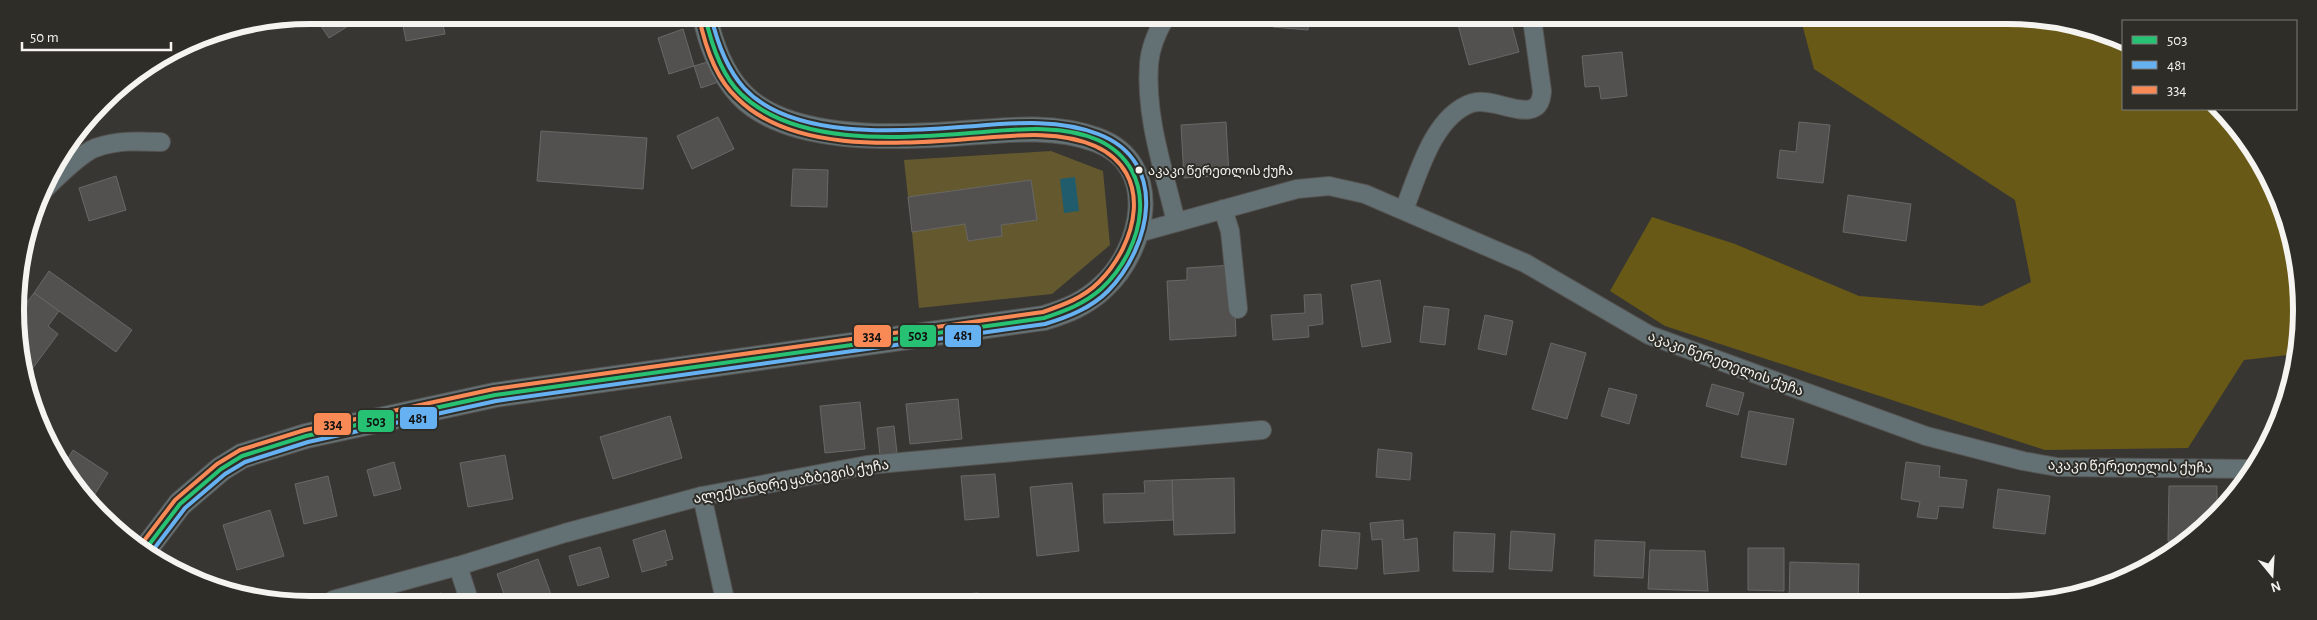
<svg xmlns="http://www.w3.org/2000/svg" width="2317" height="620" font-family="'Alegreya Sans','Noto Sans Georgian',sans-serif">
	<rect width="100%" height="100%" fill="#383633"/>
	<path fill="#64592e" d="M1051,151L1103,171L1110,245L1052,294L919,308L912,232L965,224L968,241L1002,236L1001,225L1037,220L1031,180L908,197L904,160Z"/>
	<path fill="#685916" d="M1801,20L2064,21L2123,45V109H2215L2252,146L2296,252V354L2244,360L2188,448L2045,450L1665,326L1610,291L1652,217L1735,244L1859,296L1982,306L2031,282L2015,200L1814,69Z"/>
	<path fill="#205c6b" d="M1075,177L1079,211L1064,213L1060,179Z"/>
	<g fill="#52514f" stroke="#696865">
		<path d="M332,15H390L361,19V18L329,38L319,23Z"/>
		<path d="M401,15H441L445,34L406,41Z"/>
		<path d="M1224,18H1264L1265,25L1224,26Z"/>
		<path d="M1274,18H1309L1308,30L1273,27Z"/>
		<path d="M1465,19H1510L1519,52L1469,65L1457,21Z"/>
		<path d="M683,29L694,66L669,74L658,38Z"/>
		<path d="M1622,52L1627,96L1601,99L1599,86L1585,87L1582,56Z"/>
		<path d="M717,59L724,80L701,88L694,66Z"/>
		<path d="M718,117L734,149L692,169L677,136Z"/>
		<path d="M1226,122L1229,175L1184,178L1181,125Z"/>
		<path d="M1799,122L1830,125L1823,183L1777,178L1780,150L1796,152Z"/>
		<path d="M541,131L647,138L643,189L537,181Z"/>
		<path d="M793,169L828,170L827,207L791,206Z"/>
		<path d="M116,176L126,210L89,221L79,188Z"/>
		<path d="M1031,180L1037,220L1001,225L1002,236L968,241L965,224L912,232L908,197Z"/>
		<path d="M1848,195L1911,204L1906,241L1843,232Z"/>
		<path d="M1233,265L1236,336L1170,340L1167,281L1187,280V268Z"/>
		<path d="M49,271L132,330L116,352L34,293Z"/>
		<path d="M1380,280L1391,342L1362,347L1351,285Z"/>
		<path d="M34,293L59,311L48,326L58,334L24,380L18,314Z"/>
		<path d="M1321,294L1323,324L1308,326L1309,337L1273,340L1271,315L1305,313L1304,295Z"/>
		<path d="M1424,306L1449,309L1445,345L1420,342Z"/>
		<path d="M1485,315L1513,321L1506,355L1478,349Z"/>
		<path d="M1551,343L1586,353L1567,419L1532,409Z"/>
		<path d="M1712,384L1744,393L1738,415L1706,406Z"/>
		<path d="M1609,388L1637,395L1629,424L1601,416Z"/>
		<path d="M958,399L962,439L910,444L906,404Z"/>
		<path d="M860,402L865,449L825,453L820,406Z"/>
		<path d="M1749,411L1794,419L1786,465L1741,457Z"/>
		<path d="M670,416L682,458L613,479L600,437Z"/>
		<path d="M894,426L897,453L880,455L877,428Z"/>
		<path d="M1378,449L1412,453L1410,480L1376,477Z"/>
		<path d="M73,450L108,473L90,502L76,489L64,465Z"/>
		<path d="M505,455L513,499L468,507L460,463Z"/>
		<path d="M394,462L401,489L374,496L367,470Z"/>
		<path d="M1906,462L1940,466L1939,477L1967,480L1963,508L1939,506L1937,519L1917,517L1920,502L1901,499Z"/>
		<path d="M995,474L999,517L965,520L961,476Z"/>
		<path d="M328,476L337,516L304,524L295,484Z"/>
		<path d="M1234,478L1235,533L1174,535L1172,480Z"/>
		<path d="M1172,480L1173,520L1104,523L1103,494L1145,493L1144,481Z"/>
		<path d="M1072,483L1079,551L1037,556L1030,487Z"/>
		<path d="M2169,486H2217V513L2202,532L2188,541H2168Z"/>
		<path d="M1998,489L2050,496L2045,534L1993,528Z"/>
		<path d="M270,510L284,556L237,570L223,525Z"/>
		<path d="M1403,520L1404,540L1417,538L1419,571L1384,574L1382,539L1372,540L1370,523Z"/>
		<path d="M665,530L673,559L665,561L667,565L642,572L633,540Z"/>
		<path d="M1322,530L1360,533L1357,569L1319,566Z"/>
		<path d="M1511,531L1555,534L1552,571L1509,569Z"/>
		<path d="M1454,532L1495,534L1493,572L1453,571Z"/>
		<path d="M1595,540L1645,542L1643,578L1594,576Z"/>
		<path d="M600,547L609,577L578,586L569,556Z"/>
		<path d="M1748,548H1784V591L1748,590Z"/>
		<path d="M1650,550L1705,551L1708,591L1648,589Z"/>
		<path d="M166,556L180,568L182,573L160,563Z"/>
		<path d="M538,559L553,600H506L497,574Z"/>
		<path d="M1790,562L1859,564L1858,602L1789,601Z"/>
		<path d="M441,593L443,600H417Z"/>
		<path d="M978,593L979,601H951L950,595Z"/>
	</g>
	<g fill="none" stroke-linecap="round" stroke-linejoin="round">
		<g stroke="#555452" stroke-width="20">
			<g id="minor">
				<path d="M1165,18C1157,32 1150,49 1149,64C1145,117 1164,171 1176,222"/>
				<path d="M42,192C54,180 80,154 95,148C117,140 139,141 161,142"/>
				<path d="M1223,209L1230,231L1238,309"/>
				<path d="M1404,210C1418,175 1433,116 1472,103C1495,95 1540,130 1542,91L1532,19"/>
				<path d="M1138,233L1297,189L1329,186L1365,194L1525,263L1649,335L1926,436L2023,461L2057,467L2253,469"/>
				<path d="M702,496L725,600"/>
				<path d="M458,566L469,600"/>
				<path d="M333,600L458,566L565,533L702,496L867,465L1262,430"/>
			</g>
		</g>
		<g stroke="#555452" stroke-width="26">
			<path id="secondary" d="M145,550L180,504L221,469L242,456L306,436L495,395L1044,318C1067,311 1085,304 1103,287C1145,249 1163,164 1097,140C1050,123 999,131 951,134C891,138 786,142 741,94C722,74 710,43 705,16"/>
		</g>
		<use href="#minor" stroke="#647174" stroke-width="18"/>
		<use href="#secondary" stroke="#657275" stroke-width="24"/>
		<g stroke="#2f2d28" stroke-width="8">
			<path id="bus-1" d="M145,550L180,504L221,469L242,456L306,436L495,395L1044,318C1065,311 1084,304 1101,289C1145,249 1162,170 1098,140C1060,123 1011,130 970,133C900,138 797,147 741,94C721,75 711,43 705,16"/>
		</g>
		<g stroke="#2f2d28" stroke-width="8">
			<path id="bus-2" d="M150,554L185,508L225,474L245,462L308,442L496,401L1045,324C1068,317 1091,308 1108,291C1151,247 1170,161 1098,134C1055,117 1005,124 960,127C897,132 791,139 744,88C726,68 717,42 711,16"/>
		</g>
		<g stroke="#2f2d28" stroke-width="8">
			<path id="bus-3" d="M140,546L175,500L217,464L240,450L305,430L494,389L1043,312C1063,305 1083,298 1099,282C1137,244 1155,173 1095,146C1057,129 1009,136 968,139C897,144 792,153 737,98C715,78 705,46 699,17"/>
		</g>
		<use href="#bus-1" stroke="#26c172" stroke-width="4"/>
		<use href="#bus-2" stroke="#66b1f2" stroke-width="4"/>
		<use href="#bus-3" stroke="#f98a56" stroke-width="4"/>
	</g>
	<circle fill="#f5f4f1" stroke="#2f2d28" stroke-width="2" cx="1139" cy="170" r="4.5"/>
	<g text-anchor="middle" stroke-width="4" stroke-linejoin="round" paint-order="stroke">
		<g font-size="13" fill="#f5f4f1" stroke="#2f2d28" text-anchor="start">
			<text x="1148" y="175">აკაკი წერეთლის ქუჩა</text>
		</g>
		<g font-size="14" fill="#f5f4f1" stroke="#2f2d28">
			<text transform="translate(1726 363) rotate(20)" y="5">აკაკი წერეთელის ქუჩა</text>
			<text transform="translate(2130 466) rotate(1)" y="5">აკაკი წერეთელის ქუჩა</text>
			<text transform="translate(791 481) rotate(-10)" y="5">ალექსანდრე ყაზბეგის ქუჩა</text>
		</g>
	</g>
	<path d="M0 0H2317V620H0ZM310 24H2007A286 286 0 0 1 2293 310V310A286 286 0 0 1 2007 596H310A286 286 0 0 1 24 310V310A286 286 0 0 1 310 24Z" fill="#2f2d28" fill-rule="evenodd"/>
	<path fill="none" stroke="#f5f4f1" stroke-width="6" d="M310 24H2007A286 286 0 0 1 2293 310V310A286 286 0 0 1 2007 596H310A286 286 0 0 1 24 310V310A286 286 0 0 1 310 24Z"/>
	<g stroke="#2f2d28" stroke-width="2">
		<rect x="944" y="324" width="38" height="24" rx="5" fill="#66b1f2"/>
		<rect x="899" y="324" width="38" height="24" rx="5" fill="#26c172"/>
		<rect x="853" y="324" width="39" height="24" rx="5" fill="#f98a56"/>
		<rect x="399" y="406" width="39" height="24" rx="5" fill="#66b1f2"/>
		<rect x="357" y="409" width="38" height="24" rx="5" fill="#26c172"/>
		<rect x="313" y="412" width="39" height="24" rx="5" fill="#f98a56"/>
	</g>
	<g font-size="14" text-anchor="middle" font-weight="bold" fill="#111">
		<text x="963" y="340">481</text>
		<text x="918" y="340">503</text>
		<text x="872" y="341">334</text>
		<text x="418" y="423">481</text>
		<text x="376" y="426">503</text>
		<text x="333" y="429">334</text>
	</g>
	<rect x="2122" y="20" width="175" height="90" fill="#2f2d28" stroke="#7e7d78"/>
	<rect x="2132" y="36" width="25" height="8" fill="#26c172" stroke="#7e7d78"/>
	<text x="2167" y="45" font-size="15" fill="#f5f4f1">503</text>
	<rect x="2132" y="61" width="25" height="8" fill="#66b1f2" stroke="#7e7d78"/>
	<text x="2167" y="70" font-size="15" fill="#f5f4f1">481</text>
	<rect x="2132" y="86" width="25" height="8" fill="#f98a56" stroke="#7e7d78"/>
	<text x="2167" y="95" font-size="15" fill="#f5f4f1">334</text>
	<g transform="translate(2272 575) rotate(162)" stroke="#2f2d28" stroke-width="4" paint-order="stroke">
	<path d="M0-4L9 19L0 12L-9 19Z" fill="#f5f4f1"/>
	<text y="-8" font-size="14" font-weight="bold" text-anchor="middle" fill="#f5f4f1">N</text>
	</g>
	<path d="M22 42v8h149v-8" fill="none" stroke="#f5f4f1" stroke-width="2.5"/>
	<text x="30" y="42" font-size="15" fill="#f5f4f1" stroke="#2f2d28" stroke-width="4" paint-order="stroke">50 m</text>
</svg>
